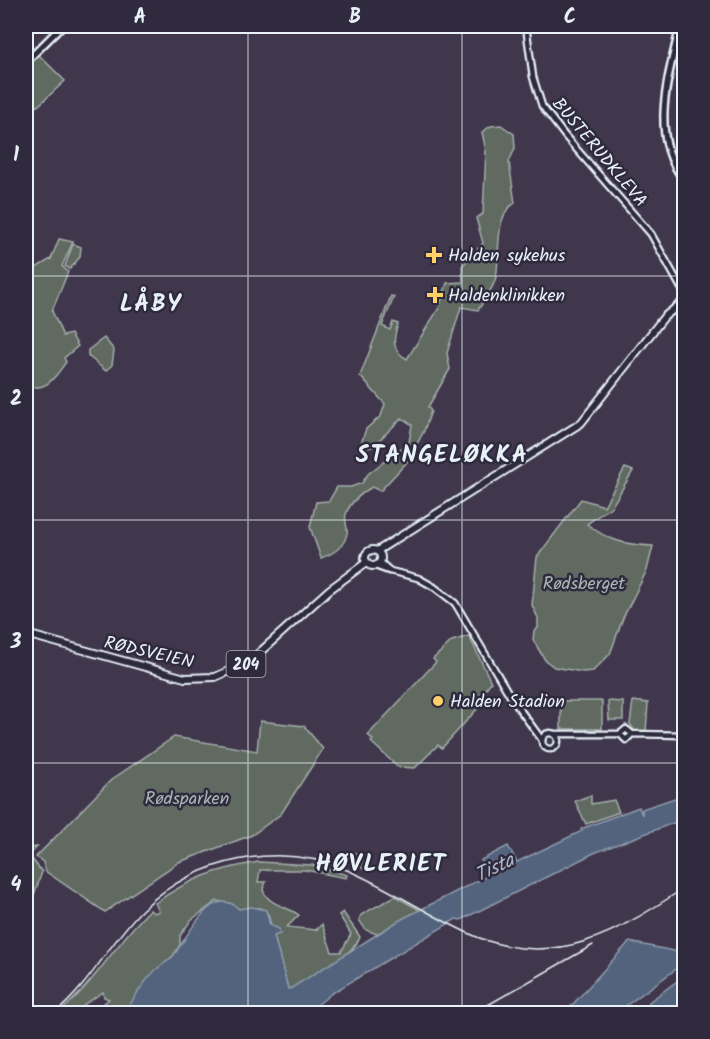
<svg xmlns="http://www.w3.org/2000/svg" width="710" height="1039" font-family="Kalam,sans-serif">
	<rect width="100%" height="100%" fill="#41374c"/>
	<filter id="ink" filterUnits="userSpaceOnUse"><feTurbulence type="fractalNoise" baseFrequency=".0167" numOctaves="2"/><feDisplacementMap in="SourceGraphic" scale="12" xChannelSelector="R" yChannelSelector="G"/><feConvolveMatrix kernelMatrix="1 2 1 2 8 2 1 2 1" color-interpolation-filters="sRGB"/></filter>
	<g filter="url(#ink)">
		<g fill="#616b60" stroke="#a4aeac" stroke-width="1.5">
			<path d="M39,55L65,81L39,105L26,113V69Z"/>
			<path d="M501,125L514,134L515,148L509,162L515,203C493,216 501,255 496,277C493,289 485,300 478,310L461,307L447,353L450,369L428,407L431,411L424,431L407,462L380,491L372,487C362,493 350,502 346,514C344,520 348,527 347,533C345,546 333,554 321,558L310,527L316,502L329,501L337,487H351L362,483L368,474L409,442L412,425L402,418L372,447L359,449L366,429L381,416L385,404L360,376L391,296L394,297L382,326L390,330L393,322L398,324C393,339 391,350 407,359L439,308L447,283L463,282L462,266L483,243L476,218L483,214L486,151L482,132L491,126Z"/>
			<path d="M59,239L73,242L62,266L68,272L52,311L63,336L71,334L78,346L64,358L66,362C55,378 46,392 26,386V289L34,269L51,259Z"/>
			<path d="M73,244L81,247L80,257L70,269L65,266Z"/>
			<path d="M104,338L114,350L112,365L106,371L88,356V350Z"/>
			<path d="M625,468L633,471L612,506L587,524C608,541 627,545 653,546L647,570L623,618L610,654L593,671L583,672L554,667L545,660L533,640L534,631L538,628V618L532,605L537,557L581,499L604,506Z"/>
			<path d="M469,636L491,682L475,703L479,707L442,748L438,745L415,768L398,767L371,742L373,740L368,735L436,662L433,659L452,641Z"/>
			<rect x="561" y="701" width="41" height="28"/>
			<path d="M608,701L623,702V720H609Z"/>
			<path d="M633,701L648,703L646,732L635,731L630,724Z"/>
			<path d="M260,721L304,726L323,749L281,814L252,835L179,862L105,912L45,871L43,862L36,857L111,780L174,737L257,751Z"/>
			<path d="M591,795V804L614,800L619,812L586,824L575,801Z"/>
			<path d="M37,847L29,855L42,872L34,895L26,905V924L31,945L26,950V849Z"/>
			<path d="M357,853L370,869L369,871L343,860L342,854Z"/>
			<path d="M259,862L312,865L347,875L346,878L305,870H260L258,882H266L263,890C268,905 287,906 299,915L287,927L316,930L322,924L332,952H341L351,934L339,915L343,912L360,937C356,951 307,987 288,989L268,914L260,908L239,909L232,904L217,901L191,920L180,936V945L173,956L156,971L125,1013H92L109,999L104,997L103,992L85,1004L78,1013L57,1014C94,985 116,942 150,910L154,913L159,911L155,903C190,878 217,869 259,862Z"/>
			<path d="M395,896L420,910L377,934L366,930L359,920L361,915Z"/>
		</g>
		<g fill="#52637d" stroke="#8e9cae" stroke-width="1.5">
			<path d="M684,795V819L594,853L461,920L456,919L332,993L307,1013H125C134,998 145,979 158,968C163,964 169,961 173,956C187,940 210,882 239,909L251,907L266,910L270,925L279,929L280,934L274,936L288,989H290L400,920L489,875L481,860L508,846L517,862L582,831L581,829L639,807L642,815V809Z"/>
			<path d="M629,942L684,953V963L616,1013H565Z"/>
			<path d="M684,976V1013H673L661,1006L649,1011V1002Z"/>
		</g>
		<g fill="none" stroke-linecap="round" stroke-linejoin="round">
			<g stroke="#e8f1f8" stroke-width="9">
				<g id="tertiary">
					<path d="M526,26L533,77L542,106L565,136L651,234L684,293"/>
					<path d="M380,562L390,571L418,578L434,587L455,603L512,699L542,740"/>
					<path d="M375,566L389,571"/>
					<circle cx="550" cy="741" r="8"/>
					<path d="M555,734H620"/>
					<path d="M632,734L626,740L620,734L626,729L632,734L684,735"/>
				</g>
			</g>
			<g stroke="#e8f1f8" stroke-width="10">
				<g id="primary">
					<path d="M680,26C669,76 648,135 684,180"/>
					<path d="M26,62L62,26"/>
				</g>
			</g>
			<g stroke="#e8f1f8" stroke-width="10">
				<g id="trunk">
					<circle cx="373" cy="558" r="8"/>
					<path d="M377,551L581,423L664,317L684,301"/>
					<path d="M26,634L185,678L215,677L249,662L329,590L367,562"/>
				</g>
			</g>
			<use href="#tertiary" stroke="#2f2a3d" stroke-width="4.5"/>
			<use href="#primary" stroke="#2f2a3d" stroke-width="5"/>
			<use href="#trunk" stroke="#2f2a3d" stroke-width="6"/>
			<g stroke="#e8f1f8" stroke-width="1.5">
				<path d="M54,1014C91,984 110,941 143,909C196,858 279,841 347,870C392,889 432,918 477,937C558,969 618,932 684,888"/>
				<path d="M472,1014L593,945"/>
			</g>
		</g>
	</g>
	<path fill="none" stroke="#e8f1f8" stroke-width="1.5" stroke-opacity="0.55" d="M248,26V1014M462,26V1014M26,276H684M26,520H684M26,763H684"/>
	<g fill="#ffd166" stroke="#2f2a3d" stroke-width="2">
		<path d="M431 246h6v6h6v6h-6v6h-6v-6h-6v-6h6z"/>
		<path d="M432 286h6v6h6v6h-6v6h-6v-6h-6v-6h6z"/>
		<circle cx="438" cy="701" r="6"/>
	</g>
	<g text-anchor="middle" stroke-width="5" stroke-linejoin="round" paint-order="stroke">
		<rect fill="#2f2a3d" stroke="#b0b5c0" stroke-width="1.5" x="226.5" y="651" width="39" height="26" rx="4.5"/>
		<g font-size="16" font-weight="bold" fill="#e8f1f8">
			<text x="246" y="670">204</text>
		</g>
		<g font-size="18" fill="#e8f1f8" stroke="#2f2a3d">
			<text transform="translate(600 152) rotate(50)" y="6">BUSTERUDKLEVA</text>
			<text transform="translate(149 652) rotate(13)" y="6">RØDSVEIEN</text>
		</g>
		<g font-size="18" fill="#e8f1f8" stroke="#2f2a3d" text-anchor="start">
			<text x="448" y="261">Halden sykehus</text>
			<text x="448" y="301">Haldenklinikken</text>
			<text x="450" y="707">Halden Stadion</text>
		</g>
		<g font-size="18" fill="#abb5b4" stroke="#2f2a3d">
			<text x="584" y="589">Rødsberget</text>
			<text x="187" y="804">Rødsparken</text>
		</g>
		<g font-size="20" font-style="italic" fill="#acb8c7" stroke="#2f2a3d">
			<text transform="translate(494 867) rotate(-26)" y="7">Tista</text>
		</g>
		<g font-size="24" font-weight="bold" letter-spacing="1.5" fill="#e8f1f8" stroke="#2f2a3d">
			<text x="151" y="311">LÅBY</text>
			<text x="442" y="462">STANGELØKKA</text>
			<text x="381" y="871">HØVLERIET</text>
		</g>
	</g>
	<rect width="710" height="1039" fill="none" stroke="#2f2a3d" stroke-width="66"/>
	<rect x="33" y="33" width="644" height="973" fill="none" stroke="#e8f1f8" stroke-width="2"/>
	<g font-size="20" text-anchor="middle" font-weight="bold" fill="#e8f1f8">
		<text x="140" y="23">A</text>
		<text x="355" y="23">B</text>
		<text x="570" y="23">C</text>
		<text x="16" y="161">1</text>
		<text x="16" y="405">2</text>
		<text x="16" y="648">3</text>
		<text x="16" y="891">4</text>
	</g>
</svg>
